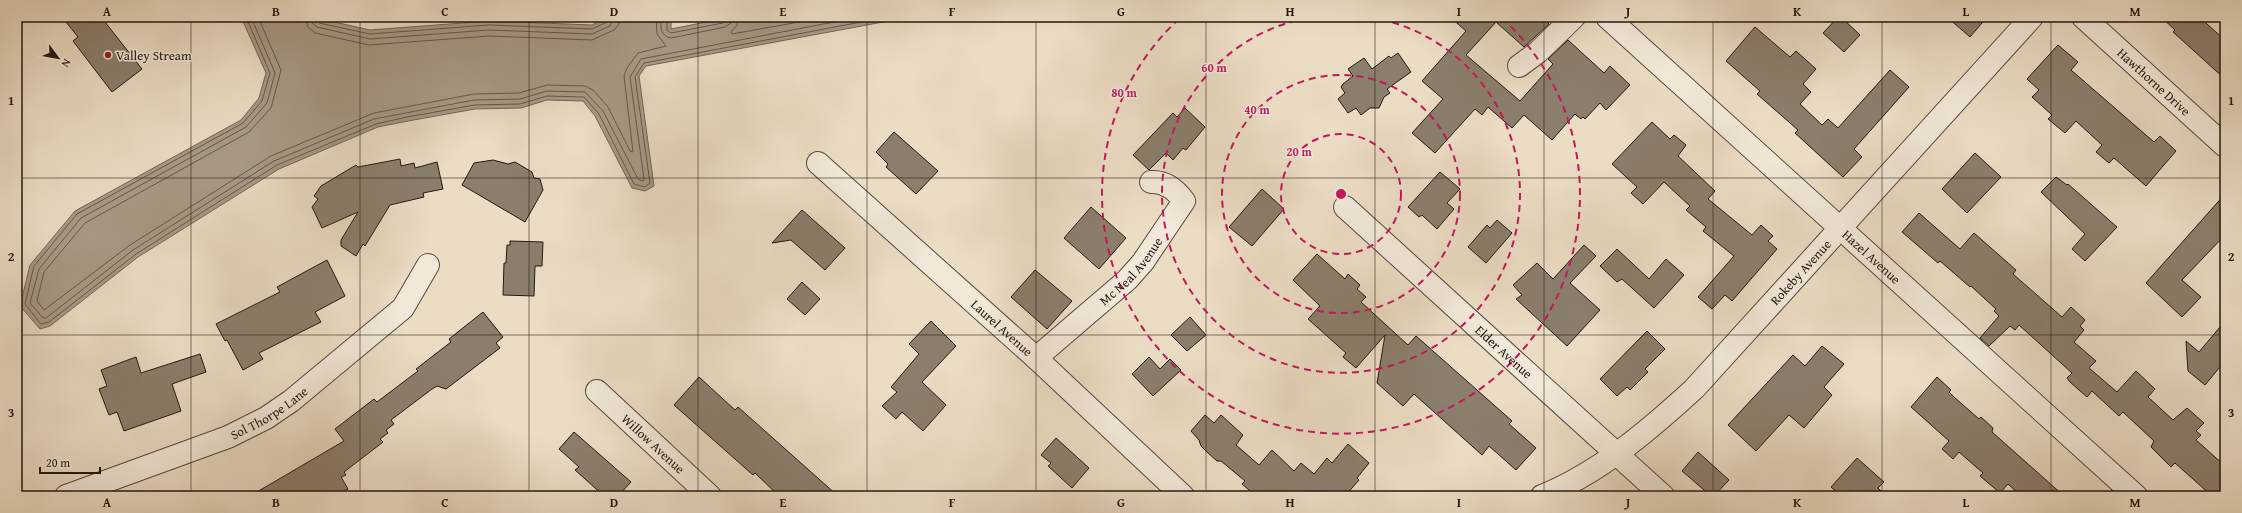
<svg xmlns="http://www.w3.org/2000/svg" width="2242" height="513" font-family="'Gentium Book Plus',serif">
	<rect width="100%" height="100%" fill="#ebdcc4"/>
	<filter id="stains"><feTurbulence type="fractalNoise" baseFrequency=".005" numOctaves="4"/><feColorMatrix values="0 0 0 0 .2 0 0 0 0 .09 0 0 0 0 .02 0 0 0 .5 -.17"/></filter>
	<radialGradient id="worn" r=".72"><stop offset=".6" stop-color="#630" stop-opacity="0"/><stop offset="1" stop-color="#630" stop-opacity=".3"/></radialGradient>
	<path fill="#a79986" stroke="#726556" d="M241,17H312L370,30L489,21L592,25L608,17H671V29L732,17H910L646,66L639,76L654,186L645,191L632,188L595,116L583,101L547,100L521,108L475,109L408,121L378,127L279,169L138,257L50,326L40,329L20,306L30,265L75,211L241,120L259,98L266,73Z"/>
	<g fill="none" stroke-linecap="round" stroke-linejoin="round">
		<g stroke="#64584a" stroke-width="1">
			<path d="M246,17L270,73L262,101L243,123L77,214L34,266L25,304L41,324L49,322L136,254L277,165L376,124L407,117L475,105L520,104L547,96L584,97L599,114L634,184L645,187L650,183L635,77L644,63L888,17"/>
			<path d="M251,17L275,73L267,103L246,127L81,218L39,269L30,303L43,318H46L133,250L274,161L374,119L474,100L520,99L547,91L585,92L603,111L638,179L643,181L644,179L630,77L641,59L860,17"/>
			<path d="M258,17L281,70L271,108L249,132L85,223L44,272L37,301L44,310L130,245L271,156L374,113L474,94L519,93L547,85L585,86L593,90L608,107L630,151L633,152L624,76L627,68L638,53L666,46L657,34L656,17"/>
			<path d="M305,17L308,27L315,33L369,45L489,36L592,40L614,30L619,24L620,17"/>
			<path d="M311,17L312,23L317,27L370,39L489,30L592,34L610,26L614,17"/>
			<path d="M316,17L319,23L370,34L489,25L592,29L607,22L609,17"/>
			<path d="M662,17C660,26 660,36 671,38L725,27L731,23L732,17"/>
			<path d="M667,17V30L671,33L723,23L727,17"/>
			<path d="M738,17L737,25L731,32L732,34L827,17"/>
		</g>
	</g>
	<g fill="#8b7e6d" stroke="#22180f">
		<path d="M62,17H101L142,69L112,92L73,41L78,37Z"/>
		<path d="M1450,17H1542L1549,24L1524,47L1496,22L1466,55L1520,101L1553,64L1548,59L1568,40L1604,73L1610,66L1630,85L1606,110L1600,103L1585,119L1583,117L1581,119L1575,114L1552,140L1524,115L1512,128L1488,107L1482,115L1475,109L1435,153L1412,133L1443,99L1422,81L1466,31Z"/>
		<path d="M1838,17H1841L1860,35L1844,52L1823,33Z"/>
		<path d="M1947,17H1987L1970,37Z"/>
		<path d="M2161,17H2199L2225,40V79L2173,32L2175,30Z"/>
		<path d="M1755,27L1790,57L1796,51L1816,69L1803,84L1811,92L1800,104L1822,125L1828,119L1838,128L1890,70L1909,87L1854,149L1862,157L1843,177L1795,133L1798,130L1757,94L1760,91L1726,61Z"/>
		<path d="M2058,45L2078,62L2071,70L2154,142L2160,136L2176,151L2146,186L2114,158L2109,163L2096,152L2102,145L2076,121L2065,133L2048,119L2052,115L2032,97L2039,90L2027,79Z"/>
		<path d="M1398,53L1411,72L1387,89L1390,93L1384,97L1379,108H1370L1361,115L1356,108L1348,113L1338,99L1345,93L1341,87L1343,84L1353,76L1348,69L1364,58L1372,69L1389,56L1391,58Z"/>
		<path d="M1185,108L1205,127L1186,150L1183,148L1173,160L1166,153L1149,170L1133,155L1173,113L1177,117Z"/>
		<path d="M1652,122L1670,139L1674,135L1686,145L1678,156L1715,191L1708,199L1752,235L1761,225L1773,236L1768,241L1777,249L1732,301L1725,295L1712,309L1698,297L1734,256L1703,231L1706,227L1686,210L1690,206L1664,182L1643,204L1631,193L1637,187L1612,164Z"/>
		<path d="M894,132L938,171L916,194L886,167L888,164L876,152Z"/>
		<path d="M1975,153L2001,177L1967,213L1942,189Z"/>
		<path d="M400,159L401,166L414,163L415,168L437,162L443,189L423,193L424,197L390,205L365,246L363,244L356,256L341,246V240L358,212L322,228L312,207L318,199L314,196L321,186L356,165L358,167Z"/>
		<path d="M493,160L508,164L515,162L532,172L534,178L540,179L543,190L525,222L462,185L474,163Z"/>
		<path d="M1440,172L1460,189L1447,203L1454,209L1437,229L1422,215L1419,217L1408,207Z"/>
		<path d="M2056,177L2067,185L2068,184L2117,227L2085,261L2072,249L2085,234L2041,192Z"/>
		<path d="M1262,189L1284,209L1252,246L1229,227Z"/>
		<path d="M2225,194V235L2182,280L2201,297L2182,317L2146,283Z"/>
		<path d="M1091,207L1126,238L1099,269L1064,238Z"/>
		<path d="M802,210L845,248L825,270L791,240L772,243Z"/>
		<path d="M1919,213L1960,249L1974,233L2016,270L2013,274L2062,317L2071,307L2085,320L2080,326L2084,330L2074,342L2096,361L2089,368L2117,392L2136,371L2155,389L2148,397L2173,420L2187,408L2204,423L2196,431L2201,435L2196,440L2225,466V496H2212L2175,463L2171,467L2151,447L2154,441L2123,412L2119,416L2092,391L2087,397L2070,382L2067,378L2072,373L2019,325L2015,330L2010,326L1989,346L1980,338L1999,316L1994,311L1996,309L1971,286L1970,287L1940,261L1938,263L1902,232Z"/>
		<path d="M1497,220L1512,233L1486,263L1468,247L1487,225L1490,228Z"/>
		<path d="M510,241L543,242L542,266H535L534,296L503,295L504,263H506L507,245H510Z"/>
		<path d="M1584,245L1596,256L1570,283L1600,310L1567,346L1516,299L1522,295L1513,285L1537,263L1553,279Z"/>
		<path d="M1617,249L1649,279L1666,259L1684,275L1654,308L1622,279L1617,282L1600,266Z"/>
		<path d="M1317,254L1345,279L1348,274L1360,285L1357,289L1366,297L1361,302L1408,345L1416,336L1512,421L1509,424L1536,448L1516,470L1489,446L1482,455L1414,394L1403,406L1377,383L1385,335L1356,368L1343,357L1346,353L1308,319L1320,306L1293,280Z"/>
		<path d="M327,260L345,296L315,312L321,322L259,353L263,359L243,370L227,340L225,341L216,324L280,292L277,287Z"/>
		<path d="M1035,270L1072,301L1047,329L1011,297Z"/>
		<path d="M802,282L820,299L805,315L787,299Z"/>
		<path d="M483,312L503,337L496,343L500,348L446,389L437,386L432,389L391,420L394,424L386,430L388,433L380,439L383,442L344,472L346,475L341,477L348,489L335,496H250L344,441L335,429L374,399L377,402L418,371L416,369L451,342L449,339Z"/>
		<path d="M1190,317L1206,335L1187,351L1171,335Z"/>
		<path d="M931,321L956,346L922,382L946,405L923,431L902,412L896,419L882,406L897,392L891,387L919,354L909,344Z"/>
		<path d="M2225,321V361L2205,385L2188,371L2186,341L2199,352Z"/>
		<path d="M1647,331L1665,349L1645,369L1648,372L1630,390L1627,387L1617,396L1600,379Z"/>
		<path d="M1822,346L1844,364L1824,387L1832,395L1804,428L1789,415L1756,451L1728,425L1793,355L1805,366Z"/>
		<path d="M200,354L206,372L172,384L181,411L124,431L117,412L109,415L99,389L107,386L101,370L136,357L141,373Z"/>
		<path d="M1149,357L1160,369L1170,359L1181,370L1153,396L1132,374Z"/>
		<path d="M699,377L735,410L738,407L838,496H779L755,473L753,475L674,405Z"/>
		<path d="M1937,377L1951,390L1949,392L1954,397L1979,419L1981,417L1993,428L1992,432L2064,496H2021L2008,484L2000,493L1980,476L1983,473L1959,452L1953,459L1942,449L1949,441L1911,407Z"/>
		<path d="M1205,415L1214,423L1221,415L1243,435L1236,445L1259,465L1272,450L1294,471L1301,463L1314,474L1327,458L1332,463L1348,444L1369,463L1357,478L1359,480L1345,496H1256L1242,484L1245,481L1221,461H1217L1208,453L1201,446L1199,440L1191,431Z"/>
		<path d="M574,432L631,482L618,496H604L575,470L579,467L559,449Z"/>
		<path d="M1056,438L1089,468L1072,488L1048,466L1051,463L1041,455Z"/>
		<path d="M1698,452L1729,480L1714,496H1711L1682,471Z"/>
		<path d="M1857,458L1884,482L1878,488L1886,496H1841L1831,487Z"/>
	</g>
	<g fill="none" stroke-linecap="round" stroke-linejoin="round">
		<g stroke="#54493c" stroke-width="24">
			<g id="minor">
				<path id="s1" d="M1607,17L2136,496"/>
				<path id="s2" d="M2083,17L2225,146"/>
				<path d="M1519,66L1538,52L1574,17"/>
				<path id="s3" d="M818,163L1036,358L1183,496"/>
				<path id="s4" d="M1345,207L1663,496"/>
				<path id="s5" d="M1036,358L1127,280L1143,262L1184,201C1176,190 1165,181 1151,182"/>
				<path id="s6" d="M597,391L710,496"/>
				<path id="s7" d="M66,496L228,437L266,418L291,401L403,308L428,265"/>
				<path id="s8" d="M1542,496C1599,473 1648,431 1694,389L2032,17"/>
			</g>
		</g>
		<use href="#minor" stroke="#f2e8d9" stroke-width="22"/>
	</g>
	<path fill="none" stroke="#22180f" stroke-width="1" stroke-opacity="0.55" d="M191,17V496M360,17V496M529,17V496M698,17V496M867,17V496M1036,17V496M1206,17V496M1375,17V496M1544,17V496M1713,17V496M1882,17V496M2051,17V496M17,178H2225M17,335H2225"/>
	<g fill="none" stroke="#c2185b" stroke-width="2" stroke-dasharray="7 5">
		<circle cx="1341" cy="194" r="60"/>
		<circle cx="1341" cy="194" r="119"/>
		<path d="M1369 17A179 179 0 1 1 1313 17"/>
		<path d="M1502 18A239 239 0 1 1 1180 18"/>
	</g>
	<circle fill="#8f2418" stroke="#f2e8d9" stroke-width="1.5" cx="108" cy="55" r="4"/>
	<g text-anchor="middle" stroke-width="3" stroke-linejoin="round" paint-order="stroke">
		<g font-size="13" fill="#22180f" stroke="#f2e8d9" text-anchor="start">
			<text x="116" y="60">Valley Stream</text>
		</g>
		<g font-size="13" fill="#22180f" stroke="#f2e8d9">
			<text dy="5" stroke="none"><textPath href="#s2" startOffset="96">Hawthorne Drive</textPath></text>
			<text dy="5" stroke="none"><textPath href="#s1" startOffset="357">Hazel Avenue</textPath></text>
			<text dy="5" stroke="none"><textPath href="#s5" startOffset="129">Mc Neal Avenue</textPath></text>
			<text dy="5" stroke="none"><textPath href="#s8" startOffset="345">Rokeby Avenue</textPath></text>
			<text dy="5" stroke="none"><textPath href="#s3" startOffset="247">Laurel Avenue</textPath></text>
			<text dy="5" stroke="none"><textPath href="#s4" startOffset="215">Elder Avenue</textPath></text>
			<text dy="5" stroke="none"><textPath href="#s7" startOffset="220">Sol Thorpe Lane</textPath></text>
			<text dy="5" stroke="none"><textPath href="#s6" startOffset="77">Willow Avenue</textPath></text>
		</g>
	</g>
	<circle cx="1341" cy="194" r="6" fill="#c2185b" stroke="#f2e8d9" stroke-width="2"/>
	<g font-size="12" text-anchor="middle" font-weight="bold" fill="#c2185b" stroke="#f2e8d9" stroke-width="3" stroke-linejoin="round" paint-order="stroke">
		<text x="1214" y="72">60 m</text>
		<text x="1124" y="97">80 m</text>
		<text x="1257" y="114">40 m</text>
		<text x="1299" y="156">20 m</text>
	</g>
	<rect width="2242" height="513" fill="none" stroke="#ebdcc4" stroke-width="44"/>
	<g transform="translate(58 58) rotate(122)" stroke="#f2e8d9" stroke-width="3" paint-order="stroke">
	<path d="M0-3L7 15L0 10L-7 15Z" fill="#22180f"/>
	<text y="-6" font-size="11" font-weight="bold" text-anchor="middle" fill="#22180f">N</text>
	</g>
	<path d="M40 467v6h60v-6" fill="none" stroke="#22180f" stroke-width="2"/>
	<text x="46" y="467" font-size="12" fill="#22180f" stroke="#f2e8d9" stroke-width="3" paint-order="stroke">20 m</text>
	<rect x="22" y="22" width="2198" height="469" fill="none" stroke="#22180f" stroke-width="1.5"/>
	<g font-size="13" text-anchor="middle" font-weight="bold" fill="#22180f">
		<text x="107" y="16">A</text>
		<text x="276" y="16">B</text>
		<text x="445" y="16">C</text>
		<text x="614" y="16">D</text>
		<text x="783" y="16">E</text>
		<text x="952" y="16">F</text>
		<text x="1121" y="16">G</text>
		<text x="1290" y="16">H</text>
		<text x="1459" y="16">I</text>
		<text x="1628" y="16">J</text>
		<text x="1797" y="16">K</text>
		<text x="1966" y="16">L</text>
		<text x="2135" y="16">M</text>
		<text x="11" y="105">1</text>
		<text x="2231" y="105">1</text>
		<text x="11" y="261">2</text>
		<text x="2231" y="261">2</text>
		<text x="11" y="417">3</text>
		<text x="2231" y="417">3</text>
		<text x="107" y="507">A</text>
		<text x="276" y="507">B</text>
		<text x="445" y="507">C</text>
		<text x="614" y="507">D</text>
		<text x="783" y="507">E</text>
		<text x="952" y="507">F</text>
		<text x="1121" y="507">G</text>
		<text x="1290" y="507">H</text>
		<text x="1459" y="507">I</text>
		<text x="1628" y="507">J</text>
		<text x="1797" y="507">K</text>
		<text x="1966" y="507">L</text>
		<text x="2135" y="507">M</text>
	</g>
	<rect width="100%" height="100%" filter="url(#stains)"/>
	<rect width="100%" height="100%" fill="url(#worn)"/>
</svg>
